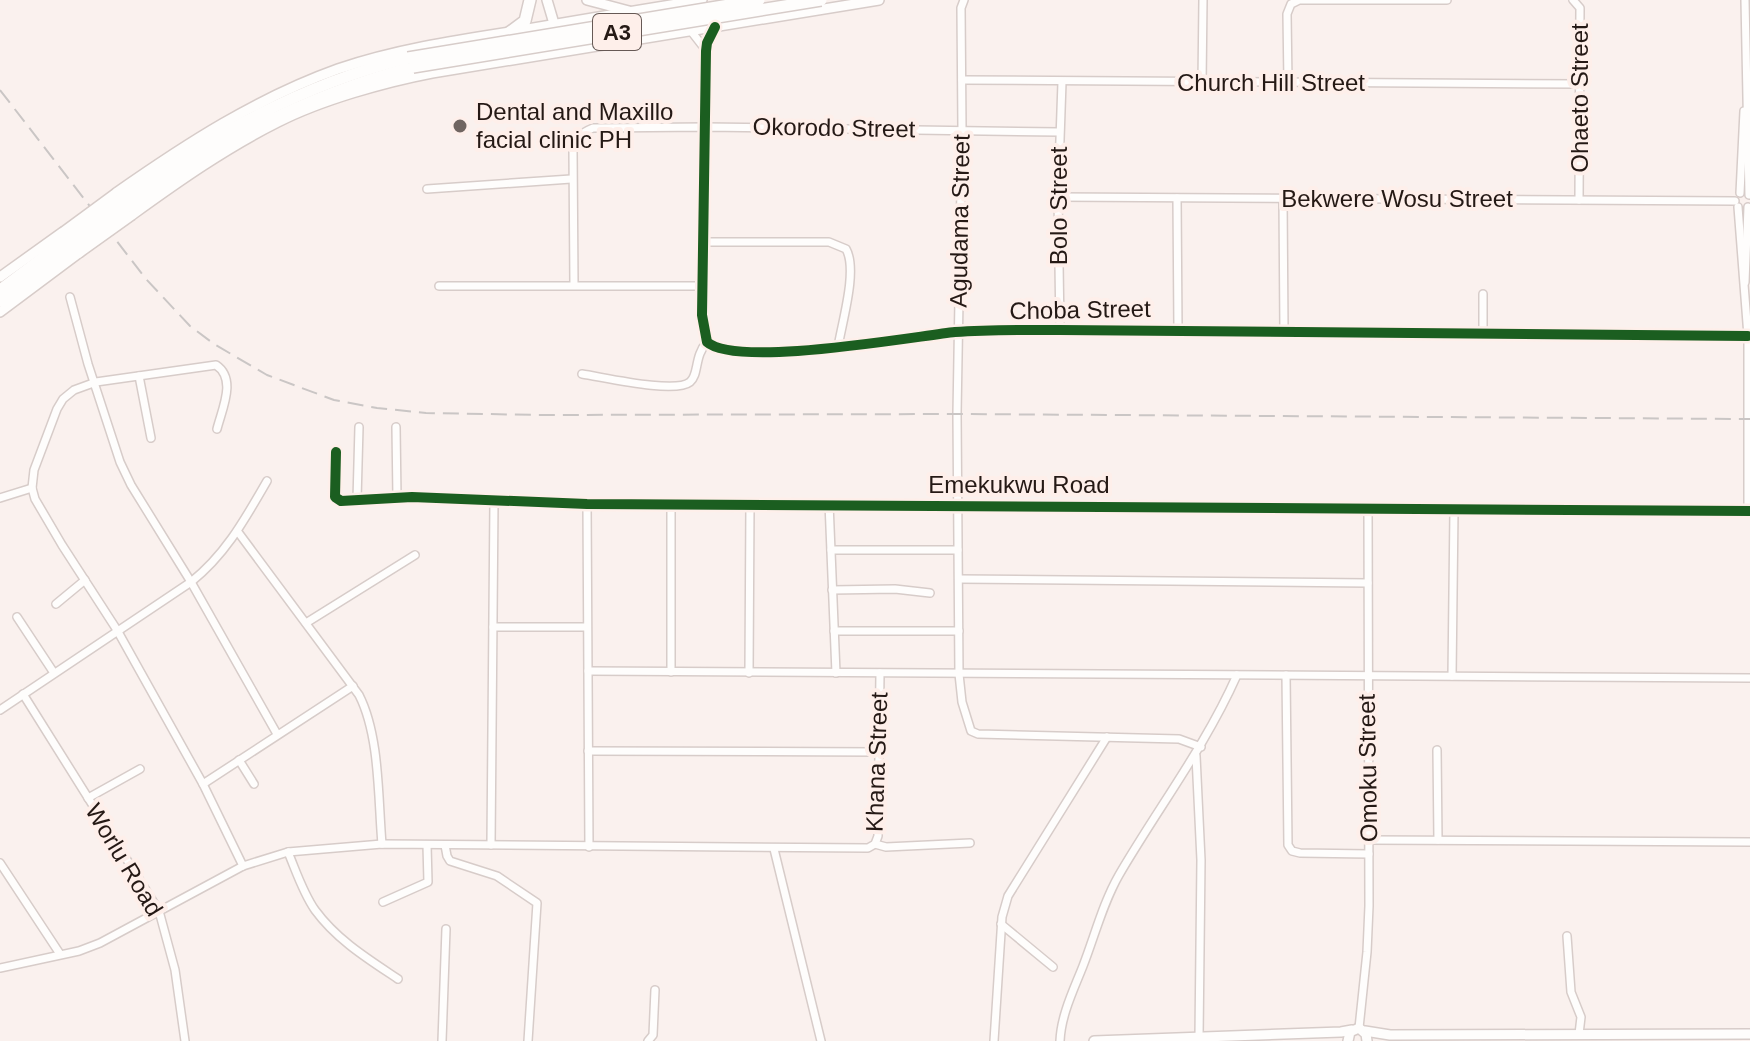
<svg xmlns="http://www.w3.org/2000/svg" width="1750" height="1041" font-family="Helvetica,sans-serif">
	<rect width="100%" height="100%" fill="#faf1ee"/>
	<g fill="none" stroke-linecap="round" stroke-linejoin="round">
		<g stroke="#d7ccc9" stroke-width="10">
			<g id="minor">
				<path d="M964,0L961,8L962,129L957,414L959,674L962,702L971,731L978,734L1179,739L1201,747"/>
				<path d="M1573,0L1580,8L1579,200"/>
				<path d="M1745,0L1749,195"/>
				<path d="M715,27L707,43L706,51L702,315L707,342C736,368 910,337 955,332C990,329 1026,330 1060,330L1748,336"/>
				<path d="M691,31L705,49"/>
				<path d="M962,80L1581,84"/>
				<path d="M1202,83L1203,0"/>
				<path d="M1288,83L1287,14L1291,4L1299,0H1447"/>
				<path d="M427,189L571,179"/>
				<path d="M1740,193L1744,111"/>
				<path d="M1058,197L1735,201"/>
				<path d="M1177,198L1178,329"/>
				<path d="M1283,199L1284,331"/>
				<path d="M1738,207L1748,336V511"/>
				<path d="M703,242H829L846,249C858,270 842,322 838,347"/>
				<path d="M1745,282L1748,207"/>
				<path d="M574,285L573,150C575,138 581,133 593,128L706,127L1059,132"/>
				<path d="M439,286H702"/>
				<path d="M1483,294V333"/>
				<path d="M70,297L88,364L120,462L131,485L191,582L277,734"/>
				<path d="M1060,330L1058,197L1062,82"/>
				<path d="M582,374C603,377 675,394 690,382C699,375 694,356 707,342"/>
				<path d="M139,376L151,438"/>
				<path d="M396,427L397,498"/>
				<path d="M217,429C222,409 237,379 216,365L96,382L74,390L63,399L57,409L34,470L32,488L35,499L62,545L117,630L203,784L243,866"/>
				<path d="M336,452L335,497L341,501L412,497L587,504L1750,511"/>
				<path d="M0,498L32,488"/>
				<path d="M357,500L359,427"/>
				<path d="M829,503L836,673"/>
				<path d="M587,504L589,847"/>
				<path d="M671,504V672"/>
				<path d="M238,532L359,695C380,736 378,799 382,844"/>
				<path d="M831,550H958"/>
				<path d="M959,579L1368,583"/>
				<path d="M832,590L895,589L930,593"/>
				<path d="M56,604L85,580"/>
				<path d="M17,617L54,673"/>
				<path d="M306,623L415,555"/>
				<path d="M493,627H587"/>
				<path d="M834,631H959"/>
				<path d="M588,671L1750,678"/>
				<path d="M749,673L750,504"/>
				<path d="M1286,675L1288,845L1292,851L1300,853L1369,854"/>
				<path d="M1452,676L1454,510"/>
				<path d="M23,694L159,911L175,970L185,1041"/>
				<path d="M0,710L191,582C226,554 245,519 267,481"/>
				<path d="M1437,750L1438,840"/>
				<path d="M588,751L879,752"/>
				<path d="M1196,756L1201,860L1199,1037"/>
				<path d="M239,760L254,784"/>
				<path d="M203,784L353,686"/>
				<path d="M88,798L140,769"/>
				<path d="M1369,840L1750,842"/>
				<path d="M875,844L886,847L970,843"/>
				<path d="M445,845L447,856L450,861L497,876L537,903L528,1041"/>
				<path d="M491,845L494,501"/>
				<path d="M774,849L821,1041"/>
				<path d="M288,852C296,871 303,893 315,910C337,940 368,959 398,979"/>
				<path d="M0,863L60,954"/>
				<path d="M383,902L428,882L427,845"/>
				<path d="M1001,924L1053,967"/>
				<path d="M1567,936L1571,992L1581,1017L1579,1034"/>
				<path d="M0,968L79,951L100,943L243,866L288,852L382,844L868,848L875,844L878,836L880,673"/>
				<path d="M1359,1028L1367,952L1369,906L1368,508"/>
				<path d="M442,1041L446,929"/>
				<path d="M648,1041L653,1035L655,990"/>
				<path d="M994,1041L1002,917L1008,896L1107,737"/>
				<path d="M1060,1041C1061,1015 1074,989 1083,966C1095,935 1103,903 1119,875C1158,808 1205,747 1237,675"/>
			</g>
		</g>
		<g stroke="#d7ccc9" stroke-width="12">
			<g id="major">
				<path d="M547,0L555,27"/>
				<path d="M587,0L629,11"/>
				<path d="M116,193C186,144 257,98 338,69C394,50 452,41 510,32C574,21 638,10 702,0"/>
				<path d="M132,215C179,181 226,148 278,122C321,100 385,82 432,73L879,0"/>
				<path d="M0,277L63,232"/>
				<path d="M0,312L79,253"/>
				<path d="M1365,1031L1390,1035L1750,1034"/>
				<path d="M1094,1041L1341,1032L1352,1030"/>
				<path d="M1348,1041L1350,1032L1359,1028L1366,1034L1367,1041"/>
			</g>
		</g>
		<g stroke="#d7ccc9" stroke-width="14">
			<g id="highway">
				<path d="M510,32L525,21L530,0"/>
				<path d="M120,200C211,136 300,85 408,58"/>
				<path d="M126,208C214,143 307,95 413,67"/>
				<path d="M0,290L68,239"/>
				<path d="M0,301L74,246"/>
			</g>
		</g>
		<use href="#minor" stroke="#fefdfc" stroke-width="7"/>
		<use href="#major" stroke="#fefdfc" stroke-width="9"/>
		<use href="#highway" stroke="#fefdfc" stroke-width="11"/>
		<path stroke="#cac6c5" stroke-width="2" stroke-dasharray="16 8" stroke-linecap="butt" d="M0,90L146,279L190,326L214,344L267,375L334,400L377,408L426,413L543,415L957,414L1750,419"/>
		<g stroke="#d7ccc9" stroke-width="12" stroke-linecap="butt">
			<g id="major-bridge">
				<path d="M63,232L116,193"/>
				<path d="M79,253L132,215"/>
			</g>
		</g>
		<g stroke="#d7ccc9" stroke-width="14" stroke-linecap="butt">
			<g id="highway-bridge">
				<path d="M408,58L759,0"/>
				<path d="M413,67L821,0"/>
				<path d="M68,239L120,200"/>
				<path d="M74,246L126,208"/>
			</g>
		</g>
		<use href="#major-bridge" stroke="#fefdfc" stroke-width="9"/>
		<use href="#highway-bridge" stroke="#fefdfc" stroke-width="11"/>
		<g stroke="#feefea" stroke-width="15">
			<g id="cycleway">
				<path d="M715,27L707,43L706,51L702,315L707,342C736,368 910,337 955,332C990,329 1026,330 1060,330L1748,336"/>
				<path d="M336,452L335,497L341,501L412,497L587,504L1750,511"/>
			</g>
		</g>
		<use href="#cycleway" stroke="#1b5e20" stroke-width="10"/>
	</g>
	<circle fill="#706561" stroke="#feefea" stroke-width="3" cx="460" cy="126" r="8"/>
	<g text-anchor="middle" stroke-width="8" stroke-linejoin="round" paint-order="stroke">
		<rect fill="#feefea" stroke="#665955" stroke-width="2" x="593" y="14" width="48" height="36" rx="6"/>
		<g font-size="22" font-weight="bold" fill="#251915">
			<text x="617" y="40">A3</text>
		</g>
		<g font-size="24" fill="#251915" stroke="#feefea">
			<text x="1271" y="91">Church Hill Street</text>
			<text transform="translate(1580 98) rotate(-90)" y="8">Ohaeto Street</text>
			<text transform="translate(834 128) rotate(1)" y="8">Okorodo Street</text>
			<text x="1397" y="207">Bekwere Wosu Street</text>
			<text transform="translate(1059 206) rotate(-90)" y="8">Bolo Street</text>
			<text transform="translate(960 221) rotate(-89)" y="8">Agudama Street</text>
			<text transform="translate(1080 310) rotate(-1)" y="8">Choba Street</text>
			<text x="1019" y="493">Emekukwu Road</text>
			<text transform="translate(877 762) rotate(-88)" y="8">Khana Street</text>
			<text transform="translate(1368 768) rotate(-91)" y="8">Omoku Street</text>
			<text transform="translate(124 860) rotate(59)" y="8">Worlu Road</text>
		</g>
		<g font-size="24" fill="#251915" stroke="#feefea" text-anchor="start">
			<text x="476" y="120">Dental and Maxillo<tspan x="476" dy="28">facial clinic PH</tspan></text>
		</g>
	</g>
</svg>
